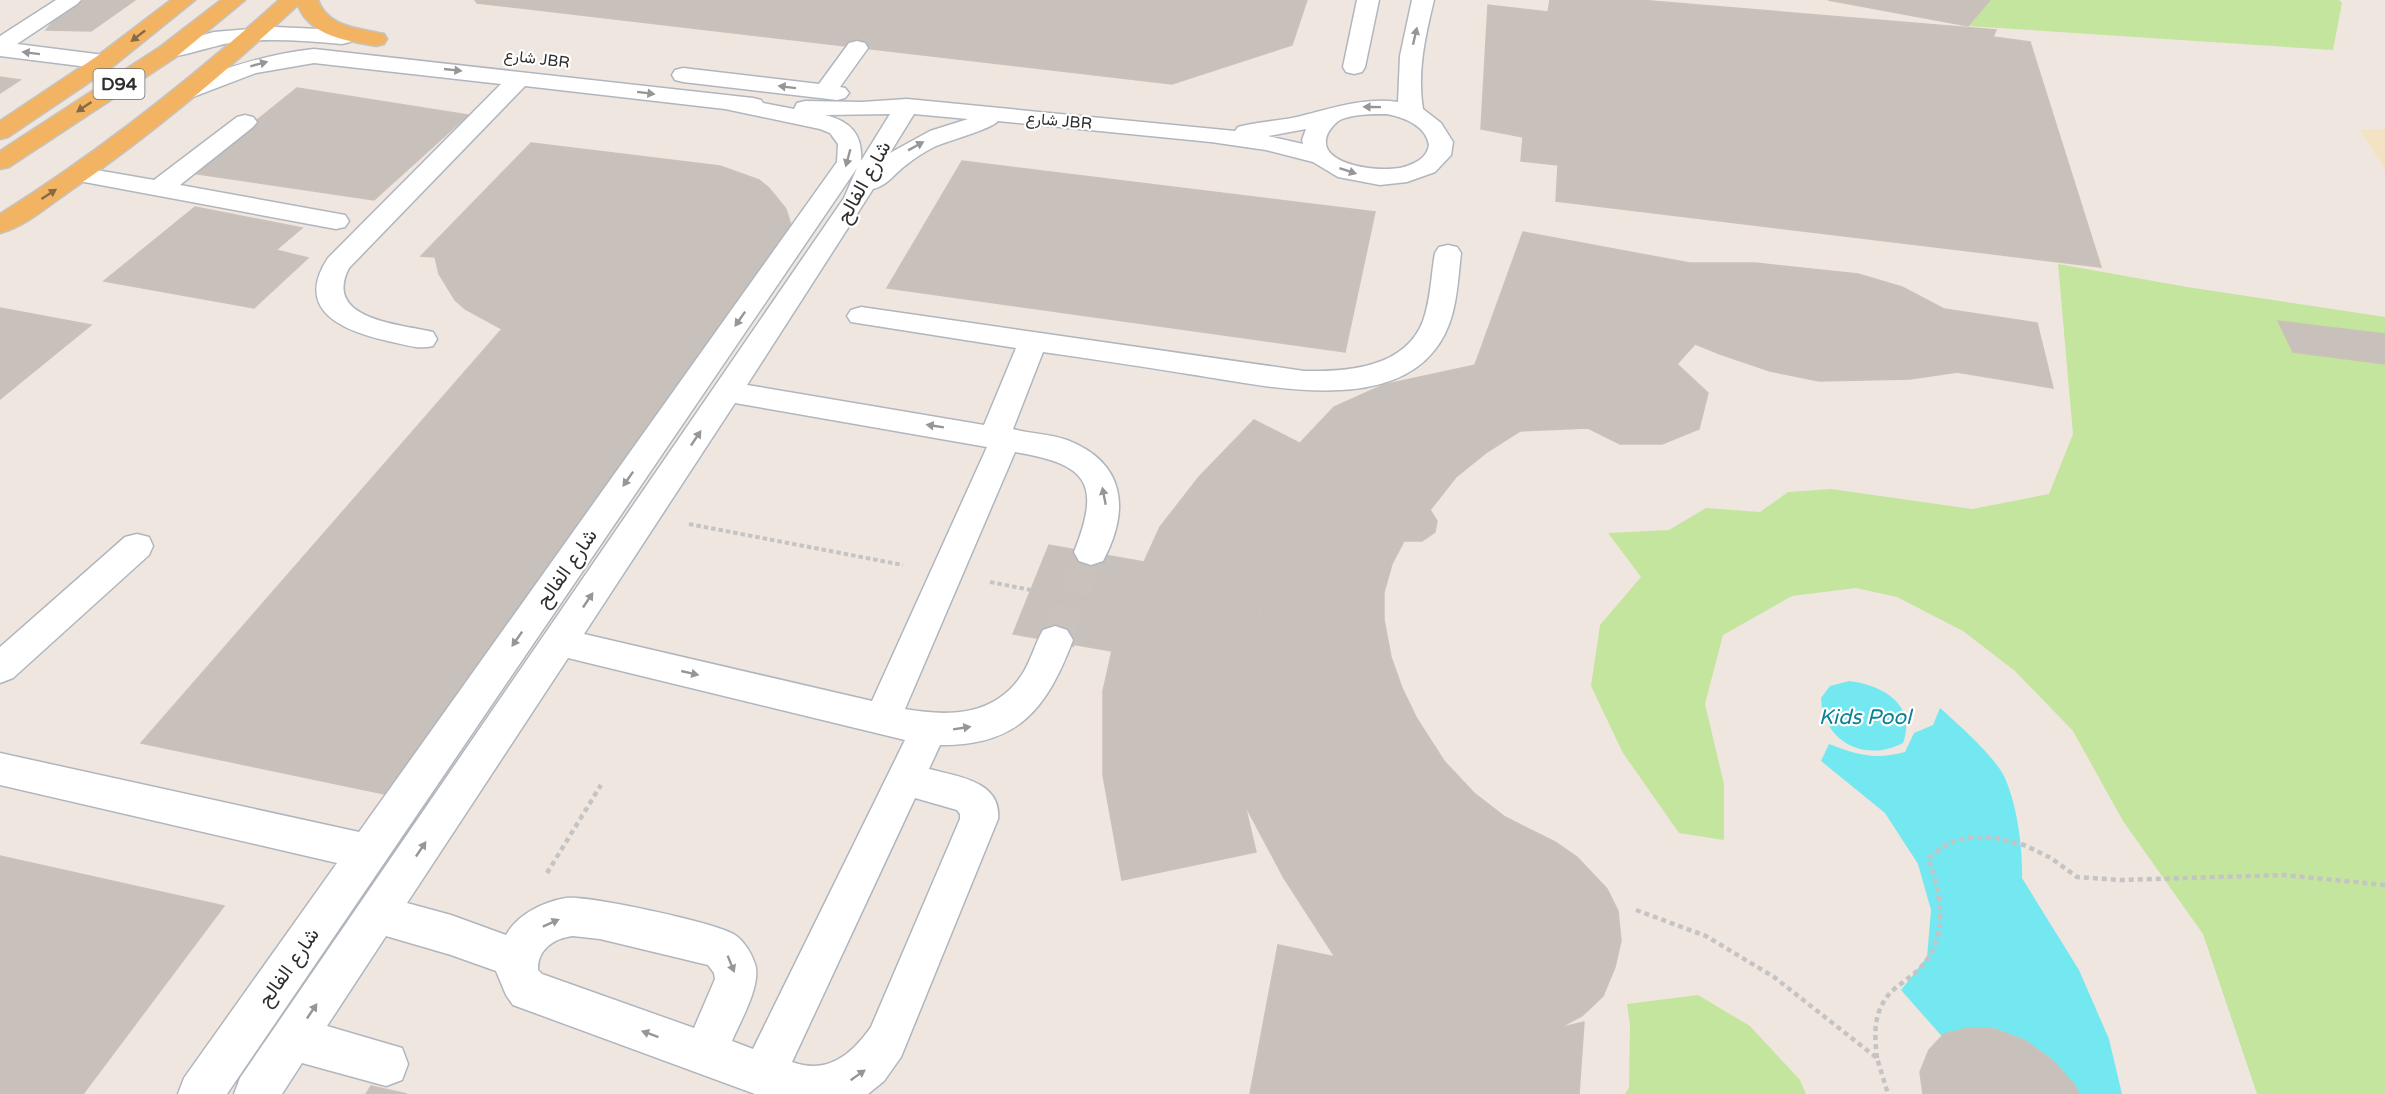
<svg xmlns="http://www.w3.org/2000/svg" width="2385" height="1094" font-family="'Varela Round',Vazirmatn,sans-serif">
	<rect width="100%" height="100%" fill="#efe6e0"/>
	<g fill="#c4e59d">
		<path d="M1990,0H2339L2342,3L2333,50L1968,26Z"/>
		<path d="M2058,264L2187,287L2385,317V1094H2257L2203,934L2123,821L2073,731L2015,671L1963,631L1897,597L1856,588L1792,596L1723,635L1705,704L1724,784V840L1679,833L1623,753L1591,686L1600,625L1641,577L1608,533L1669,530L1706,508L1760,512L1788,492L1831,489L1972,509L2049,494L2073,434Z"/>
		<path d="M1698,995L1750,1026L1800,1080L1806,1094H1625L1629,1088L1630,1025L1627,1004Z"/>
	</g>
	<path fill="#f3e2c4" d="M2385,129V170L2360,130Z"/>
	<g fill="#74e8f0">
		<path d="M1849,681C1883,685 1917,705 1903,743C1865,763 1823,742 1821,698L1830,686Z"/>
		<path d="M1940,708C1958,724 1994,756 2004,776C2017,804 2023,848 2022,878L2079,970L2109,1039L2122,1094H2070L1954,1050L1901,990L1927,957L1931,910L1918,864L1885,813L1821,761L1829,744C1858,755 1874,760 1905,752L1914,733L1933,725Z"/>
	</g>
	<g fill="#c8c1bb" stroke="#cbc1b9" stroke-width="1.5">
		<path d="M75,0H135L91,31L46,30L64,8Z"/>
		<path d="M475,0H1307L1292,45L1172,84L477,3Z"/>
		<path d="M578,0H640L580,11Z"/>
		<path d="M1052,0H1225L1231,7L1041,47L1024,22L1063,15Z"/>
		<path d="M1550,0H1639L1996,30L1993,37L2030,42L2101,267L1556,201L1558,165L1521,161L1523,137L1481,129L1488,5L1548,12Z"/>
		<path d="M1828,0H1990L1968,26Z"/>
		<path d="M0,77L20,80L0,93Z"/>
		<path d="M297,88L468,115L374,200L191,173Z"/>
		<path d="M531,143L720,166L759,180L769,188L786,209L791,225L389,795L141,743L502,329L465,309L455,300L439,274L435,257L421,256Z"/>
		<path d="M962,161L1375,212L1345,352L887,288Z"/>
		<path d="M195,207L302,228L276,250L308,258L254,308L104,281Z"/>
		<path d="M1523,232L1689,263L1695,344L1677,364L1708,393L1699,429L1662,444H1620L1588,428L1520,431L1475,365Z"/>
		<path d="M1689,263H1755L1858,274L1902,287L1944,309L1957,372L1910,379L1819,381L1770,371L1720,354L1695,344Z"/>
		<path d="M0,308L91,325L0,399Z"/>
		<path d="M1944,309L2037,323L2053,388L1957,372Z"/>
		<path d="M2278,321L2385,334V364L2293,352Z"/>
		<path d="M1475,365L1520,431L1487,452L1456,477L1430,510L1437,521L1435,532L1422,541H1404L1392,564L1384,592V620L1391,657L1402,688L1417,719L1444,761L1474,793L1505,817L1555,842L1577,857L1607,889L1618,911L1621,941L1615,967L1603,996L1582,1016L1559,1028L1530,1035H1498L1472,1029L1452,1021L1425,1005L1406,987L1390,967L1383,930L1335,957L1284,878L1245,805L1226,725L1272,716L1260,665L1259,616L1269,568L1297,509L1329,458L1300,443L1334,407L1383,385Z"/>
		<path d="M1254,420L1329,458L1297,509L1269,568L1258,616L1260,665L1272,716L1226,725L1256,852L1122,880L1103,775V691L1112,651L1013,634L1049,545L1144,562L1160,527L1199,477Z"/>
		<path d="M0,856L224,906L83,1094H0Z"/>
		<path d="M1383,930L1390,967L1406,987L1425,1005L1452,1021L1498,1035H1530L1584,1022L1579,1094H1250L1278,945L1335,957Z"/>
		<path d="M1968,1028L1995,1029L2024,1040L2051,1059L2074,1084L2079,1094H1923L1920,1072L1929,1050L1944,1034Z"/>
		<path d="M371,1086L407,1094H366Z"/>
	</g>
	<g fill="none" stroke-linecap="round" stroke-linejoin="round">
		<path stroke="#c8c1bc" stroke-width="31" stroke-dasharray="31 16" stroke-linecap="butt" d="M1057,636L1091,552"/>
		<path stroke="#c8c1bc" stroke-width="40" stroke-dasharray="40 20" stroke-linecap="butt" d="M1055,640L1057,635"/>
		<g stroke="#b0b6be" stroke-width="3">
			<g id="minor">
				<path d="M56,0H81L77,4L17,44L104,55L112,57L115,62L112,67L104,69L0,56V36Z"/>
				<path d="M1357,0H1379L1365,67L1362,72L1354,74L1346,72L1343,67Z"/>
				<path d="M1412,0H1434C1425,37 1417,72 1423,109L1441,123L1453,142L1451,155L1435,172L1407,182L1380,185L1338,177L1313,162L1266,150L1211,142L998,121C992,129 947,141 934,147C924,152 915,158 906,165C895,173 887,186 873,189L747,385L984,425L1016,348L851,322L847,316L851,310L861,307L1304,371C1347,372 1405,368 1423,321C1431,299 1431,275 1435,253L1439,247L1448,245L1457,247L1461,253C1457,288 1457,324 1433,352C1381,415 1257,384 1188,374C1140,366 1091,359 1043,352L1013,429C1031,434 1050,434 1067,440C1126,463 1130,510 1103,561L1091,565L1079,561L1074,552C1102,482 1087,464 1015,452L905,709C950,717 996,716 1023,673C1031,660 1035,644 1043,630L1055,626L1067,630L1073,640C1047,708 1019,746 940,745L929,769C956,776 1002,781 998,819L901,1057L884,1081L868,1094H755L513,1005L506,995L496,971L451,955L386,936L327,1026L402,1048L408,1064L402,1080L386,1086L302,1063L282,1094H234L240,1078L844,198L857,168L227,1094H178L184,1078L337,863L0,785V753L359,832L837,162L838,144L830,133L820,129L725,109L525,86L349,268C322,320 401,324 433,332L437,339L433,346C418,350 403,344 388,341C344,331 293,311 328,258L501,84L314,63L256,73L185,100L177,98L173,93L177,88C221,69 266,54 314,49L753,98L761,100L763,103L794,109L797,103L805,101L862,102L907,99L1235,131L1238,127C1257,122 1278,121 1297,117C1331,109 1363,97 1398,102L1400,56ZM890,114L861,161C863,134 850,121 825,115ZM914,114L968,119L930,131L890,153ZM1386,114C1403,117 1426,125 1429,145C1427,157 1418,162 1407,166C1388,174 1312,167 1328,133C1330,129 1336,122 1340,120C1353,114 1372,114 1386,114ZM1306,129L1302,140L1303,144L1268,136ZM735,403L987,447L872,701L584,634ZM568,658L905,740L753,1049L732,1041C740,1022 762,984 755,964C752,954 744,941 735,935C718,923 587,895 566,898C543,902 518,914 506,935L451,915L407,903ZM915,798L957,810L960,814V819L871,1027C852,1054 828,1075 792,1062ZM573,936L600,939L708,965L714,973L715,979L694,1028L542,974L538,970C537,950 554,938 573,936Z"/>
				<path d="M275,27L342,30L350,32L353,37L350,42L342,44C307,41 271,38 236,42C216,44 175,60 160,57L157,52L160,47L214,32Z"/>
				<path d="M857,41L865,43L868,48L840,87L845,88L849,93L845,98L837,100L683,82L675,80L672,75L675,70L683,68L819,84L849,43Z"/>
				<path d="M245,115L253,117L257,122L253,127L180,185L345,215L349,221L345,227L336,229L79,181L70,179L67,174L70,169L79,167L154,180L237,117Z"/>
				<path d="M137,534L149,537L153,546L149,555L13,678L0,683V647L125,537Z"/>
			</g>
		</g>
		<g stroke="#c4c4c4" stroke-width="3">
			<g id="major">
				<path d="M171,0H195L112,67L8,137L0,139V121L96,57Z"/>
				<path d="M221,0H245L176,57L9,167L0,169V151L160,47Z"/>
				<path d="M279,0H318C328,28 359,28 384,34L387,39L384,44L376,46C348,41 309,36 298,5C225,73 149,137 67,193C47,207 24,227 0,233V214C100,151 191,79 279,0Z"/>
			</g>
		</g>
		<g stroke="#c4c4c4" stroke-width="4" stroke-dasharray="4.5 3" stroke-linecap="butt">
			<path d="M689,524L903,565"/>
			<path d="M990,582L1031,590"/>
		</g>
		<g stroke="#c4c4c4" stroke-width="4.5" stroke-dasharray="5 4" stroke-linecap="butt">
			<path d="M547,873L601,785"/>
			<path d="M1636,910L1706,936L1774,977L1877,1058L1888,1094"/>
			<path d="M1877,1058C1875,1040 1873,1020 1883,1003C1890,989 1905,982 1917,971C1950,941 1942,896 1928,858L1947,844L1968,837L1995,838L2024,845L2051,858L2077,877L2121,880L2284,875L2385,885"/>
		</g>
		<use href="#minor" fill="#fff" fill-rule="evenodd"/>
		<use href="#major" fill="#f2b362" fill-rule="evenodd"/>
	</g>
	<defs><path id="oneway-solid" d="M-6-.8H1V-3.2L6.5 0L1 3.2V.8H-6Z" transform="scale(1.5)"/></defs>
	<g fill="#866a45">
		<use href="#oneway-solid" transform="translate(138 36) rotate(142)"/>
		<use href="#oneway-solid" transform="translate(84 107) rotate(146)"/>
		<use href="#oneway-solid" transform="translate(49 194) rotate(-33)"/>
	</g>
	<g fill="#969696">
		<use href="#oneway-solid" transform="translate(1415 36) rotate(-77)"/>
		<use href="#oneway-solid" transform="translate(31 53) rotate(-173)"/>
		<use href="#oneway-solid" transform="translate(259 64) rotate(-15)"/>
		<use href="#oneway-solid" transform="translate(453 70) rotate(6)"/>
		<use href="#oneway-solid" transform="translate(787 87) rotate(-173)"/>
		<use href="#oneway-solid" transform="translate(646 93) rotate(7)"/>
		<use href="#oneway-solid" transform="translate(1372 107) rotate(-179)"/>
		<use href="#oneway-solid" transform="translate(916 146) rotate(-29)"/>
		<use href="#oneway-solid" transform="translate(848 158) rotate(105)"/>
		<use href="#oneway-solid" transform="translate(1348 171) rotate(18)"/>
		<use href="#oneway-solid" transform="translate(740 319) rotate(125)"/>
		<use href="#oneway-solid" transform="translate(935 426) rotate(-171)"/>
		<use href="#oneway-solid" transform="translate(696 438) rotate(-56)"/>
		<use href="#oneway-solid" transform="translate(628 479) rotate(125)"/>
		<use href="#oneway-solid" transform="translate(1104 496) rotate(-101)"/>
		<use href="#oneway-solid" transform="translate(588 600) rotate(-56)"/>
		<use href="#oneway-solid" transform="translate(517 639) rotate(125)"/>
		<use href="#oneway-solid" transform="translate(690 673) rotate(13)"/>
		<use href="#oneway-solid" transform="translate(962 728) rotate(-9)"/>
		<use href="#oneway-solid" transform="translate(421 849) rotate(-56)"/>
		<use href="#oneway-solid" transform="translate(551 923) rotate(-24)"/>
		<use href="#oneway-solid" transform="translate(731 964) rotate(68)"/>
		<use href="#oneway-solid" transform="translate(312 1011) rotate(-56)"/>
		<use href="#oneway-solid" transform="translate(650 1034) rotate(-160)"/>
		<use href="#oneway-solid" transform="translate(858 1075) rotate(-35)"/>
	</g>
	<g text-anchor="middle" stroke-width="4.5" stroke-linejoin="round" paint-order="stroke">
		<g font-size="16" fill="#2e2e2e" stroke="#fff">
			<text transform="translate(537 58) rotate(7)" y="6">شارع JBR</text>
			<text transform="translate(1059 120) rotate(5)" y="6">شارع JBR</text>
		</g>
		<rect fill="#fff" stroke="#6d6d6d" stroke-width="1.5" x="93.5" y="69" width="51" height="30" rx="4.5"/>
		<g font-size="18" font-weight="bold" fill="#2e2e2e">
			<text x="119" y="90">D94</text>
		</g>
		<g font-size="20" fill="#2e2e2e" stroke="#fff">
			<text transform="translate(863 182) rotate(-61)" y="7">شارع الفالح</text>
			<text transform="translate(566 568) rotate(-55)" y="7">شارع الفالح</text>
			<text transform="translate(288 967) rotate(-55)" y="7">شارع الفالح</text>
		</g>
		<g font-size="21" font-style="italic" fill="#0d8194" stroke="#fff">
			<text x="1865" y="724">Kids Pool</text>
		</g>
	</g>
</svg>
